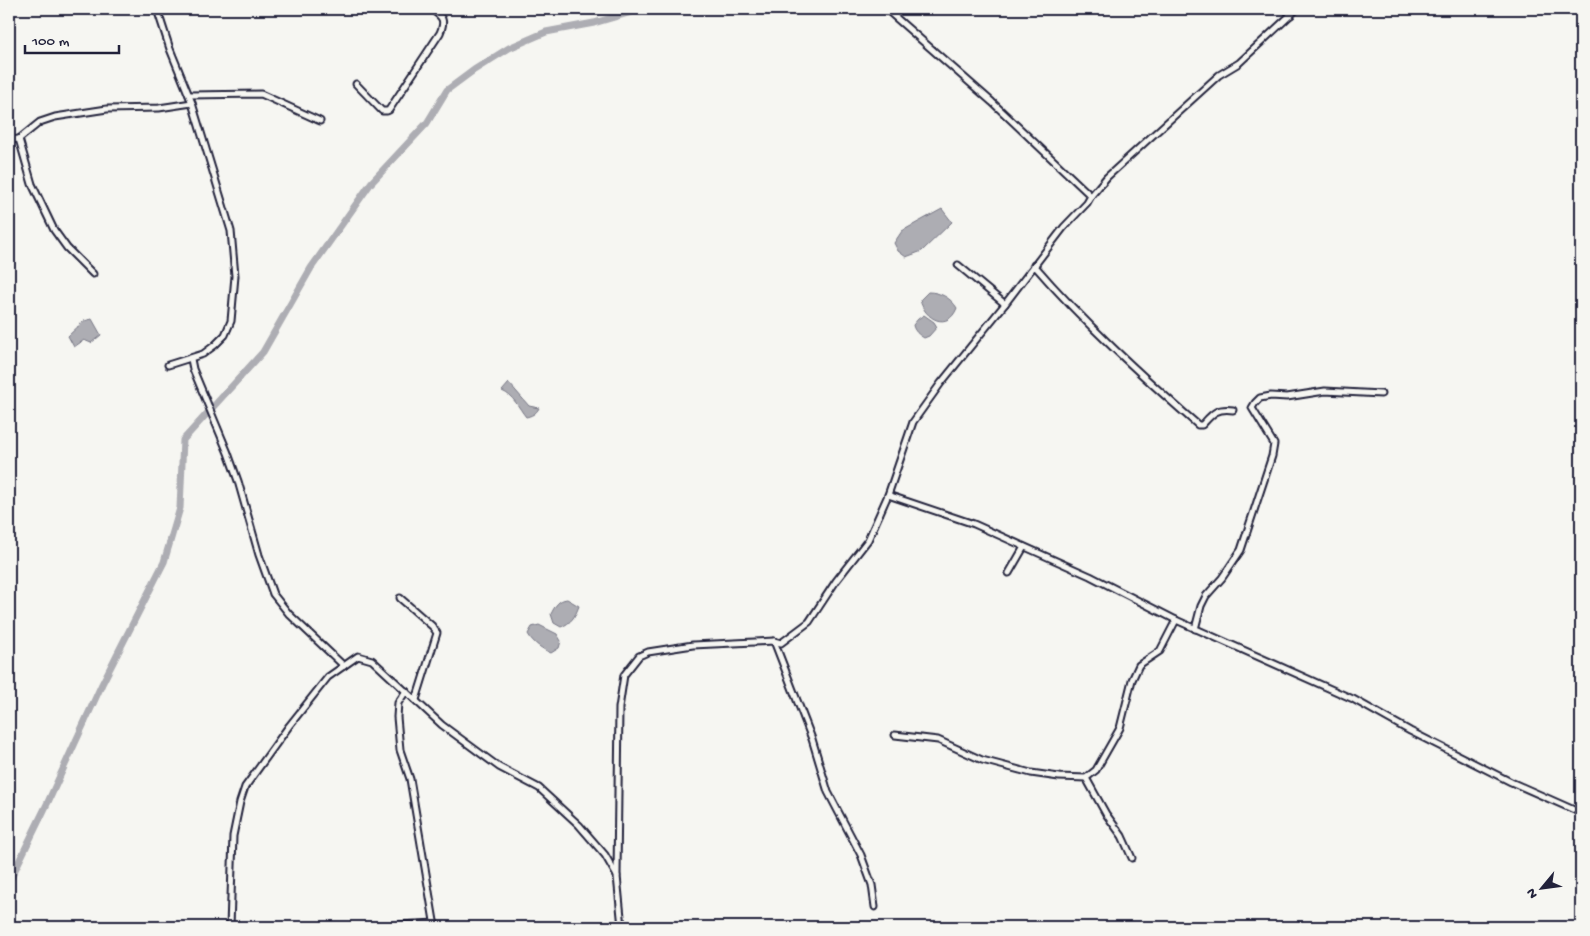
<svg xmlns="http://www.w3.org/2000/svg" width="1590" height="936" font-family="'Gochi Hand',sans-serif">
	<rect width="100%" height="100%" fill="#f6f6f2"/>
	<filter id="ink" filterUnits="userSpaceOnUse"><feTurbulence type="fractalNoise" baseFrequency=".02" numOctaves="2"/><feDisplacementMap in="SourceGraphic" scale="10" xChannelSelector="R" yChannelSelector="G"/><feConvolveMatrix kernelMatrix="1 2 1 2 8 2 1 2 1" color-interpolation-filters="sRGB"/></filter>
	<g filter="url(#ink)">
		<g fill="#adadb3" stroke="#757583">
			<path d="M942,209L952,222L922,251L906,257L898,251L894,243L902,231Z"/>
			<path d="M928,292C940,292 951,298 957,308C948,331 925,320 920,300Z"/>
			<path d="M924,315L934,322L937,327L929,336L924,338C919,335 914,331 913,325L918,319Z"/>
			<path d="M92,319L101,335L91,343L84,340L74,347L68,336L84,321Z"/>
			<path d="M509,383L529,406L539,408C536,414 531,416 526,417C518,407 514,396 502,391Z"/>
			<path d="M567,599L579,606C575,617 571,623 561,627L554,623L551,614C555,606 558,600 567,599Z"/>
			<path d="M539,625L557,634L561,641L559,648L551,653C542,649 533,643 528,634L532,627Z"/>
		</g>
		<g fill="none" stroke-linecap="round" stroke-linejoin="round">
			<path stroke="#adadb3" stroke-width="7" d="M9,882L48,802L102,684L164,562L180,508L183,440L263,352L311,268L371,183L427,123L447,90L474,70L509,48L546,32L594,23L642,9"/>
			<g stroke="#22223b" stroke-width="9">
				<g id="street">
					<path d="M157,9L170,49L192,103L231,231L235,276L231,321L225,335L215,345L203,354L168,365"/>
					<path d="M886,9L992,102L1091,196"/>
					<path d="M1286,9L1291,15"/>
					<path d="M356,84L382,111H387L389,110L440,33C446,19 442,17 431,9"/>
					<path d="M189,95L261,94L320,121"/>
					<path d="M19,139L40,122L55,117L107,109L159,108L192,103"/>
					<path d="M9,140L19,139L32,184L54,230L67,248L93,274"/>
					<path d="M958,265L1005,304"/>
					<path d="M1034,265C1084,323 1141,375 1198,425H1202C1213,413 1216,408 1233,410"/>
					<path d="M191,359L193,369L228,453L238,481L259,555L273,594L289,614L344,666"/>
					<path d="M888,495L974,524L1090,576L1176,620L1353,699L1410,731L1511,782L1581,813"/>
					<path d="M1009,573L1024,547"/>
					<path d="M400,598L432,626L437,633L416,700"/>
					<path d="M1195,629L1201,606L1206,596L1222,578L1241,550L1272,456L1274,444L1252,408L1255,403L1260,398L1271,396L1287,397L1325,391L1381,394"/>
					<path d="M774,641L812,739L828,792L861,855L872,885L875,907"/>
					<path d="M406,691L398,703L397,717L400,750L410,779L435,927"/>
					<path d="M895,735L938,740L982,760L1031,773L1059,777L1086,778L1096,770L1120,728L1132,680L1139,665L1160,651L1176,620"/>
					<path d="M1086,778L1106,814L1122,836L1132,858"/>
					<path d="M230,927L233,836L240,802L245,787L289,726L328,677L358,656L372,660L442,725L499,767L539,788L579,825L605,855L617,876"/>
					<path d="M365,927L435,923"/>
					<path d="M622,927L617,876L619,708L624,675L639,656L648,652L693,645L774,641L781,643L809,622L836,581L868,540L888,495L913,422L941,383L1005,304L1064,227L1087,203L1091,196L1107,177L1219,75L1239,63L1297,9"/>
				</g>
			</g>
			<use href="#street" stroke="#f6f6f2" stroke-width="5"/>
		</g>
	</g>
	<rect width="1590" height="936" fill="none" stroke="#f6f6f2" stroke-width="30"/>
	<rect x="15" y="15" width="1560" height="906" fill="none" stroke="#22223b" stroke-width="2" filter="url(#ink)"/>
	<g transform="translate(1542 888) rotate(241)" stroke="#f6f6f2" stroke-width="4" paint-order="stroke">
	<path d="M0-4L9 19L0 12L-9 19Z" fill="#22223b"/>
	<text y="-8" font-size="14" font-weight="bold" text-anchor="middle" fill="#22223b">N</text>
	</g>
	<path d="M25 45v8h94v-8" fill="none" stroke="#22223b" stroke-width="2.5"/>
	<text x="32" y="45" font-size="15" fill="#22223b" stroke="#f6f6f2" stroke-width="4" paint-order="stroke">100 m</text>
</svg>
